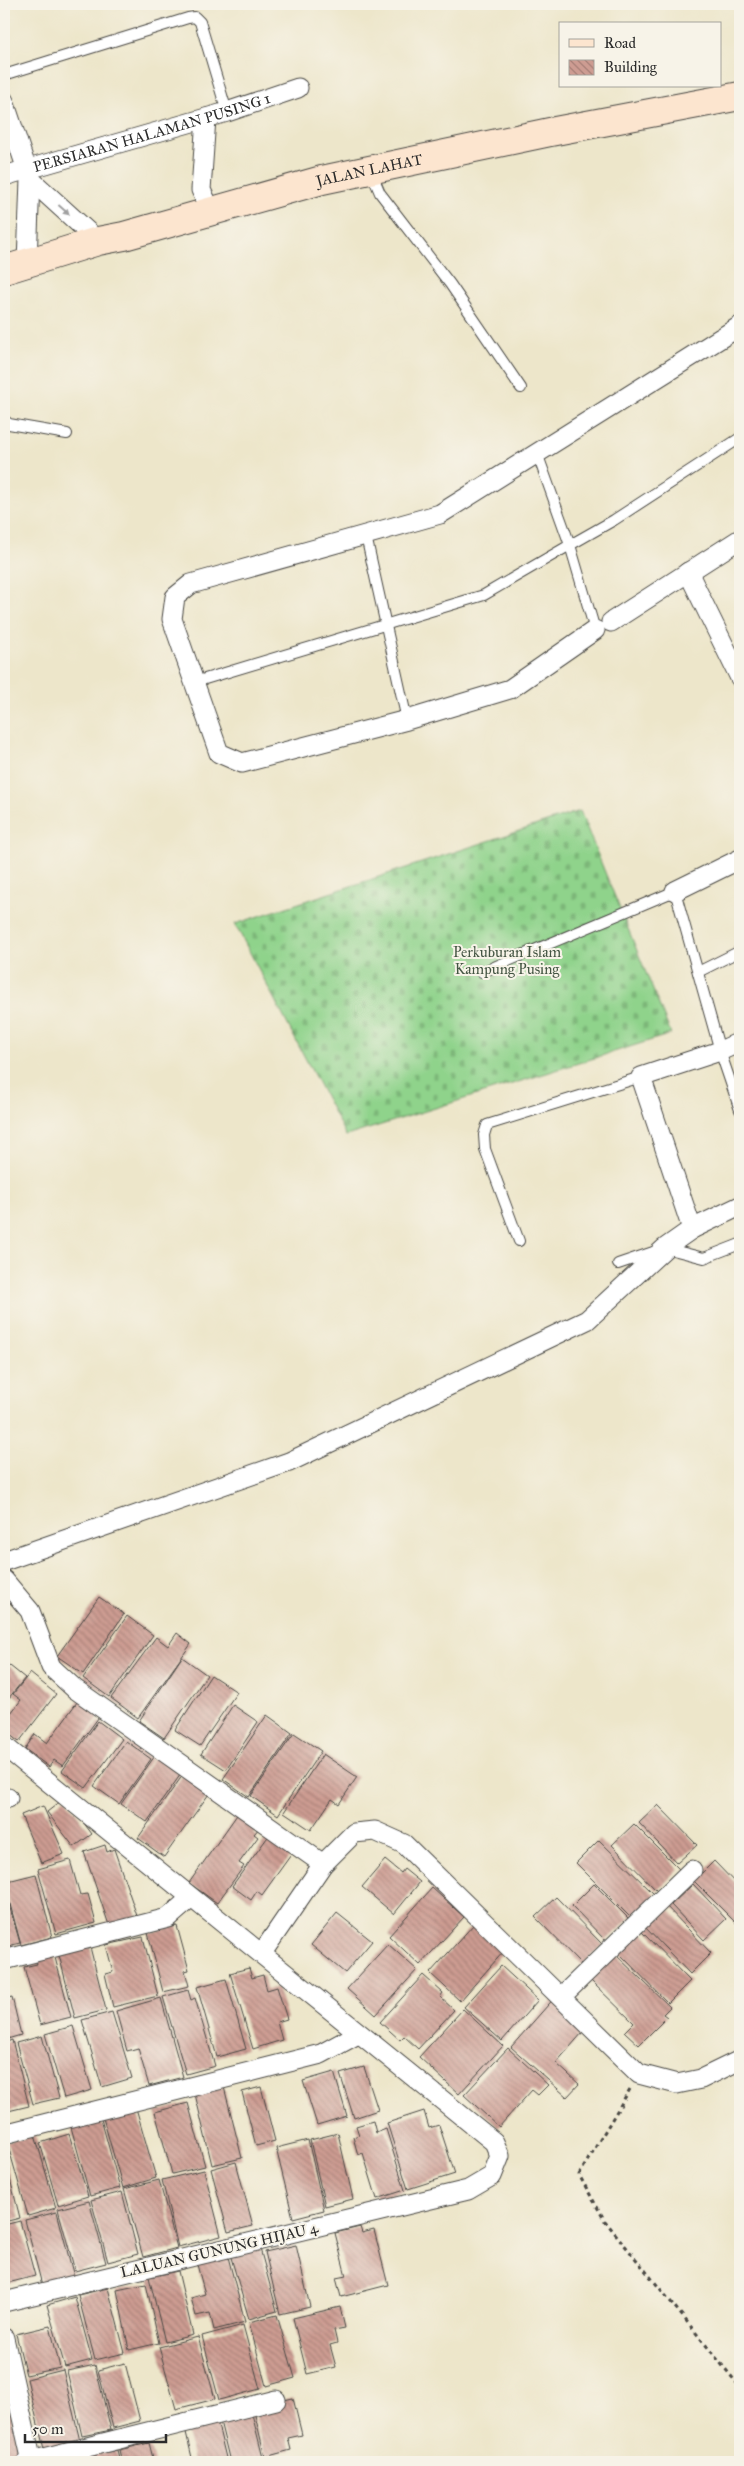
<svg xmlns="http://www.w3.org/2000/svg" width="744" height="2466" font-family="'IM FELL Great Primer',serif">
	<defs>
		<pattern id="cemetery-stones" width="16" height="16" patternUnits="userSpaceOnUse" patternTransform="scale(1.25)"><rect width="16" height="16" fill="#8fd38b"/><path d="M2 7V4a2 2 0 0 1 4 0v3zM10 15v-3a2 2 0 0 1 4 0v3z" fill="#7cb578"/></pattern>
		<pattern id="building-back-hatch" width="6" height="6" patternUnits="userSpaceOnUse" patternTransform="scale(1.25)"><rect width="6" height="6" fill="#cd9c92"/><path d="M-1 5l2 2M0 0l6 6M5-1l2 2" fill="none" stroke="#a77f77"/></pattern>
	</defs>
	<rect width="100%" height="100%" fill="#f7f3e8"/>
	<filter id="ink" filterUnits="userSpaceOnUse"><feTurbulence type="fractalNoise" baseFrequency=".02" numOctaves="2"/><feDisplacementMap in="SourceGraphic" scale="10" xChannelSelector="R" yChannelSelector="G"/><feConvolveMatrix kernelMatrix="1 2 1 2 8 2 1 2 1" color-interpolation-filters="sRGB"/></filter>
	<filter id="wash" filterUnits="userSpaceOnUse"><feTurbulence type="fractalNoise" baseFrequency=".0096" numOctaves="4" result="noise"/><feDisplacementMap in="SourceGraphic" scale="20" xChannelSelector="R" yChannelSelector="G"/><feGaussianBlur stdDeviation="1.12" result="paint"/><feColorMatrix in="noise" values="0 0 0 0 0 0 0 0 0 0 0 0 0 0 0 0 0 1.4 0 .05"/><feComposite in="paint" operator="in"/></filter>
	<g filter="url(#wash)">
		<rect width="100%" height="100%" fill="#ede6ca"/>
		<path fill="url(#cemetery-stones)" stroke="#5d7f5b" d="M580,811L671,1034L346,1136L235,924Z"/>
		<g id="blocks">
			<g fill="url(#building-back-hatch)">
				<path d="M99,1597L124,1614L83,1674L57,1656Z"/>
				<path d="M127,1616L153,1635L109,1697L83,1678Z"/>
				<path d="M177,1633L191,1644L138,1718L111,1698L156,1637L168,1646Z"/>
				<path d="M182,1657L207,1675L164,1738L139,1721Z"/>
				<path d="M5,1662L25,1678L4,1704V1664Z"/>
				<path d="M30,1673L56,1694L19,1742L4,1730V1722L21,1700L13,1694Z"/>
				<path d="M211,1675L237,1692L200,1746L175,1730Z"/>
				<path d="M80,1698L101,1714L63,1766L54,1760L49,1767L25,1749L35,1734L47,1743Z"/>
				<path d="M233,1705L258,1722L226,1770L201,1754Z"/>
				<path d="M267,1715L292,1733L249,1797L223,1779Z"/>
				<path d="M98,1721L122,1739L86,1788L62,1771Z"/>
				<path d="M294,1733L321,1751L278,1815L251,1796Z"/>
				<path d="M126,1741L151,1759L119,1804L94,1786Z"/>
				<path d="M157,1753L183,1771L147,1822L121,1804Z"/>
				<path d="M323,1754L357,1777L339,1804L332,1799L311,1830L284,1812Z"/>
				<path d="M185,1772L211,1791L164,1857L138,1838Z"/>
				<path d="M65,1798L92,1834L74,1847L47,1812Z"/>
				<path d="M658,1805L697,1845L677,1863L639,1823Z"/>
				<path d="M43,1806L64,1854L41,1863L21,1815Z"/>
				<path d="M239,1812L260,1827L254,1834L258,1837L239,1863L244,1866L217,1903L189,1883Z"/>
				<path d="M634,1824L679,1869L657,1891L612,1845Z"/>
				<path d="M270,1834L293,1852L262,1895L257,1891L251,1900L232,1886Z"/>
				<path d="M599,1840L655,1895L632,1919L576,1863Z"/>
				<path d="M105,1845L107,1852L114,1849L137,1916L109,1925L84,1852Z"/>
				<path d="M70,1860L80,1895L88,1894L96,1923L56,1934L38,1869Z"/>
				<path d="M385,1860L401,1873L404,1869L420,1882L394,1914L362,1887Z"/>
				<path d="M714,1861L740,1888V1927L694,1881Z"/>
				<path d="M36,1874L52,1937L21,1945L4,1882Z"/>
				<path d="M594,1884L629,1919L606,1941L572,1906Z"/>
				<path d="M693,1884L726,1919L704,1940L671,1905Z"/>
				<path d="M4,1887L20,1943L4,1947Z"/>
				<path d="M432,1888L464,1917L420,1965L389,1936Z"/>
				<path d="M556,1897L603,1945L582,1965L535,1917Z"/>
				<path d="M664,1904L711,1953L690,1974L643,1925Z"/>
				<path d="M337,1913L372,1941L345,1973L311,1945Z"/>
				<path d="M474,1924L504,1951L460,2001L430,1973Z"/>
				<path d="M177,1926L189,1970L185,1971L189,1986L163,1992L148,1933Z"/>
				<path d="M641,1931L690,1981L668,2003L619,1953Z"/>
				<path d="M143,1937L158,1996L113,2007L105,1974L113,1972L106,1945Z"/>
				<path d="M388,1944L417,1970L376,2015L347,1989Z"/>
				<path d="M90,1947L106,2010L75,2018L59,1955Z"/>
				<path d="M54,1954L71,2017L40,2025L24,1967L37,1964L35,1958Z"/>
				<path d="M615,1954L670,2007L663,2014L667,2017L639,2045L625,2032L634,2023L590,1980Z"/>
				<path d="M501,1966L538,2000L502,2041L464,2007Z"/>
				<path d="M249,1968L252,1978L263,1975L267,1990L277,1987L287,2019L277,2022L282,2040L253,2049L230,1973Z"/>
				<path d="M423,1975L443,1993L440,1997L454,2010L418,2049L404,2036L400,2040L380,2022Z"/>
				<path d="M226,1979L246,2049L217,2057L197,1987Z"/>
				<path d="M188,1990L191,2000L195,1998L215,2066L186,2074L163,1997Z"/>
				<path d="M556,1996L589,2025L556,2063L579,2084L567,2097L511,2047Z"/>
				<path d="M12,1997L21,2035L4,2040V1999Z"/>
				<path d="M161,1998L183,2077L149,2086L138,2048L127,2051L116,2011Z"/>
				<path d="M463,2009L503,2046L459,2094L419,2057Z"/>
				<path d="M112,2012L132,2078L102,2087L82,2020Z"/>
				<path d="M73,2026L92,2090L64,2098L45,2034Z"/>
				<path d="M42,2036L59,2098L33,2104L16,2043Z"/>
				<path d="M12,2040L29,2106L4,2112V2043Z"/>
				<path d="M508,2048L548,2085L538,2095L532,2090L499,2127L464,2095Z"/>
				<path d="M364,2067L378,2110L354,2118L340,2074Z"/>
				<path d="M334,2072L347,2116L317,2125L303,2081Z"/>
				<path d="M224,2087L242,2158L212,2165L195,2094Z"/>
				<path d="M261,2087L275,2141L256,2146L242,2092Z"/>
				<path d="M188,2103L205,2166L172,2174L155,2112Z"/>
				<path d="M136,2108L156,2178L123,2188L103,2118Z"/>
				<path d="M424,2111L429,2128L439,2125L455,2174L408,2189L387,2123Z"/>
				<path d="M101,2119L120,2188L90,2196L71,2127Z"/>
				<path d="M373,2121L376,2133L386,2129L405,2190L377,2199L363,2153L358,2155L353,2137L359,2135L356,2126Z"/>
				<path d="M338,2133L353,2199L325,2206L310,2140Z"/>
				<path d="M69,2134L88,2196L58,2205L40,2143Z"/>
				<path d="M35,2135L56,2208L28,2216L7,2142Z"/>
				<path d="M308,2140L324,2210L293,2218L276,2148Z"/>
				<path d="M4,2155L20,2218L4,2222Z"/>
				<path d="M236,2162L253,2226L228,2232L211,2169Z"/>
				<path d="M204,2170L221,2236L178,2247L162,2180Z"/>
				<path d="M159,2180L177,2248L143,2257L124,2189Z"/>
				<path d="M122,2192L138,2254L108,2262L91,2200Z"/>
				<path d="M89,2201L106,2263L75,2271L58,2209Z"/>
				<path d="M57,2212L74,2277L42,2285L25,2220Z"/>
				<path d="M20,2221L35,2276L4,2284V2225Z"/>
				<path d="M360,2227L362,2233L374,2230L388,2285L341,2297L336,2278L346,2276L335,2233Z"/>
				<path d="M259,2245L277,2311L249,2319L230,2254Z"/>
				<path d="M296,2245L310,2307L280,2314L265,2252Z"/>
				<path d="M227,2253L245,2322L214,2330L210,2313L196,2316L191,2298L205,2294L196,2261Z"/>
				<path d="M178,2271L193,2335L165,2342L149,2277Z"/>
				<path d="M146,2284L159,2343L129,2350L117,2290Z"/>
				<path d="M108,2288L125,2353L95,2360L78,2295Z"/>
				<path d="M75,2297L92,2360L65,2367L47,2305Z"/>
				<path d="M340,2307L345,2328L334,2330L337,2343L330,2345L336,2367L307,2374L293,2318Z"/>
				<path d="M277,2315L295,2378L266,2386L249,2322Z"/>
				<path d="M243,2325L260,2389L219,2400L202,2336Z"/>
				<path d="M50,2326L60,2368L26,2375L16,2334Z"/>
				<path d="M198,2337L215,2399L176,2409L159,2347Z"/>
				<path d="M125,2363L140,2421L113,2428L98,2370Z"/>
				<path d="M95,2365L111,2430L82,2436L67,2371Z"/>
				<path d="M63,2370L80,2441L44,2449L27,2379Z"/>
				<path d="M6,2392L22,2457L4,2461V2393Z"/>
				<path d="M293,2398L302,2435L288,2438L291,2450L265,2457L253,2407Z"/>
				<path d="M251,2410L264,2462H230L219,2417Z"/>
				<path d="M217,2421L227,2462H193L185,2428Z"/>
				<path d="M149,2443L154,2462H122L119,2450Z"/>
				<path d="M117,2450L120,2462H88L87,2457Z"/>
			</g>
		</g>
	</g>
	<g filter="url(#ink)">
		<use href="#blocks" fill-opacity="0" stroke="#484743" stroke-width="1"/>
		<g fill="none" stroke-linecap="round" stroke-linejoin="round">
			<g stroke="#484743" stroke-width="12">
				<g id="lane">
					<path d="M4,75L188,18L195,17L200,22L227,112"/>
					<path d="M371,172L380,193L450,284L521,388"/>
					<path d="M4,420L9,424L67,434"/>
					<path d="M366,536L407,720"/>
					<path d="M599,628L595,630L570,545L614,520L740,438"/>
					<path d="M195,682L484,595L570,545L537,453"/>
					<path d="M482,972L675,891L720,1051L740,1110"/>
					<path d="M698,972L740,951"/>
					<path d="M519,1241L485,1149L484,1135L487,1125L641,1077"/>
					<path d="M618,1264L665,1248L704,1258L740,1244"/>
				</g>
			</g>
			<g stroke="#484743" stroke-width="21">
				<g id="street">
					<path d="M4,101L30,179L27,263"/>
					<path d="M206,118L201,190L211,211"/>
					<path id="s1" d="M4,176L227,112L298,88"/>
					<path d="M30,179L98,241"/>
					<path d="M688,572L740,678"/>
					<path d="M611,622L740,539"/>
					<path d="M595,630L510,689L407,720L242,763L219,753L172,619L175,597L191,584L440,514L740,326"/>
					<path d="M675,891L740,859"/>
					<path d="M740,1042L720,1051L641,1077L692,1229L740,1206"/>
					<path d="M4,1561L289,1462L587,1320L665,1248L692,1229"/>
					<path d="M4,1580L30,1611L51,1667L75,1689L323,1864"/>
					<path d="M4,1746L494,2142L500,2156L492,2176L468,2190L4,2302"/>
					<path d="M4,1799L8,1798"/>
					<path d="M262,1953L323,1864L354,1833L375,1831L404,1844L639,2074L677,2084L701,2079L740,2060"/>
					<path d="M4,1960L168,1918L191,1898"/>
					<path d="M562,1996L692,1870"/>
					<path d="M4,2134L321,2054L358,2034"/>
					<path d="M4,2338L32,2462"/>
					<path d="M27,2462L276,2400"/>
				</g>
			</g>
			<g stroke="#484743" stroke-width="30">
				<g id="secondary">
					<path id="s2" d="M4,270L98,241L124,236L322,180L550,132L740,96"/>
				</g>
			</g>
			<path stroke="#484743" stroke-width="3" stroke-dasharray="4 4" stroke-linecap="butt" d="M630,2089L579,2175L605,2221L740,2387"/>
			<use href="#lane" stroke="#fff" stroke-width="10"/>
			<use href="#street" stroke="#fff" stroke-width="19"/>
			<use href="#secondary" stroke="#fce5cf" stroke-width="28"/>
		</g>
		<defs><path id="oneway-solid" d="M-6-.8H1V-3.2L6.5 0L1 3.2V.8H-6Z" transform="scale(1.25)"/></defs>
		<use fill="#a0a0a0" href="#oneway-solid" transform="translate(64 210) rotate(42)"/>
	</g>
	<g text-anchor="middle" stroke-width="4" stroke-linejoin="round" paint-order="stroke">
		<g font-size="15" fill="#2b2b2b" stroke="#f7f3e8">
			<text dy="5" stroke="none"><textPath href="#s1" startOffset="154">PERSIARAN HALAMAN PUSING 1</textPath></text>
			<text dy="5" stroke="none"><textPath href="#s2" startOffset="379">JALAN LAHAT</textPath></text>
			<text transform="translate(219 2250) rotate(-13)" y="5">LALUAN GUNUNG HIJAU 4</text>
		</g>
		<g font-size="15" fill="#445543" stroke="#f7f3e8">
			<text x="507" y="957">Perkuburan Islam<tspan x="507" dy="17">Kampung Pusing</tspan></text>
		</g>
	</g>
	<rect width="744" height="2466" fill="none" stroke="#f7f3e8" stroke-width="20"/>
	<rect x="559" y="22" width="162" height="65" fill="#f7f3e8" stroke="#a5a39c"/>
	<rect x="569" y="39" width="25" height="8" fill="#fce5cf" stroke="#a5a39c"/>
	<text x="604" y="48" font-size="15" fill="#2b2b2b">Road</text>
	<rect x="569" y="60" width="25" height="15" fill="url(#building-back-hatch)" stroke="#a5a39c"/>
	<text x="604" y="72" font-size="15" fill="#2b2b2b">Building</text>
	<path d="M25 2434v8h141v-8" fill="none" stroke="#2b2b2b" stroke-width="2.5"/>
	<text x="32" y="2434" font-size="15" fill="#2b2b2b" stroke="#f7f3e8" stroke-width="4" paint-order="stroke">50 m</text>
</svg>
